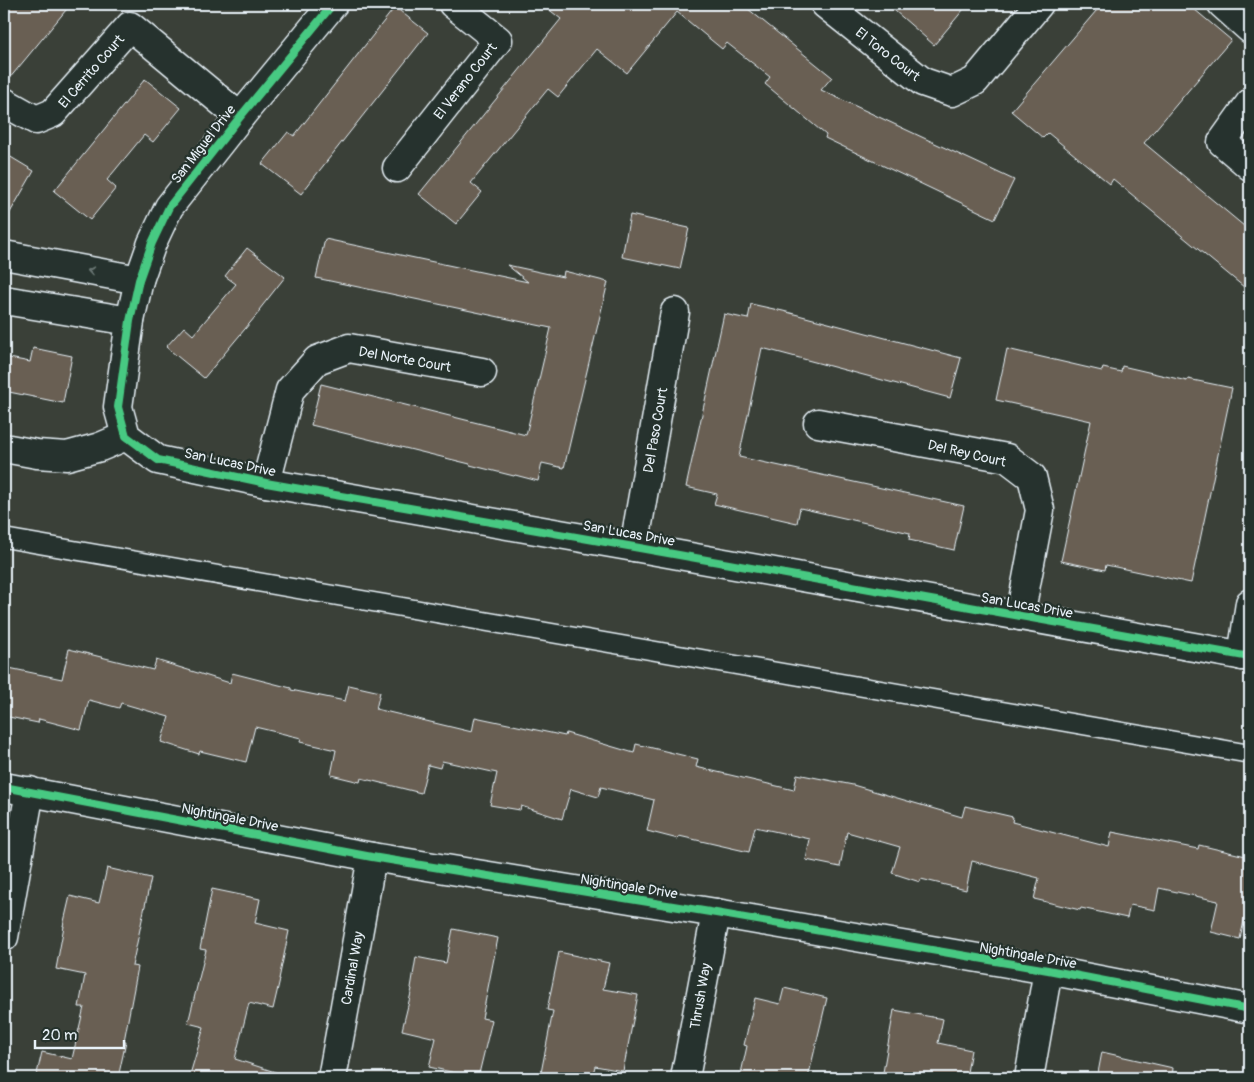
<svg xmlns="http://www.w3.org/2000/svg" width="1254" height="1082" font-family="Pangolin,sans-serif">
	<rect width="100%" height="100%" fill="#3a4038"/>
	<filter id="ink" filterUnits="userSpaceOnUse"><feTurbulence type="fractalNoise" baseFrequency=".02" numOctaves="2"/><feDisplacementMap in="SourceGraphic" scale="10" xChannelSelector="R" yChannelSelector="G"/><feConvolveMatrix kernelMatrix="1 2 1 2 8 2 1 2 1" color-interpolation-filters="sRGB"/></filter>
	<g filter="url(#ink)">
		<g fill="#695f52" stroke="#e8f1f8">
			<path d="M13,4H71L4,85V15Z"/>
			<path d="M542,4H742L832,77L821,90L1014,180L995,219L825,138L826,135L765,84L770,77L727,43L722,49L677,12L627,73L597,49L558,97L548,89L471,183L482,192L456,224L419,194L561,19Z"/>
			<path d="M887,4H968L934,45Z"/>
			<path d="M1102,4H1188L1231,40L1144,143L1250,231V292L1113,179L1110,184L1048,133L1043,138L1011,111Z"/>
			<path d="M395,7L428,33L301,194L262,164L288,132L294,136Z"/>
			<path d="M145,79L181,108L153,142L144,135L107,180L116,188L90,220L54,191Z"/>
			<path d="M4,153L34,171L4,223Z"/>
			<path d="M630,215L689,228L680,269L622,257Z"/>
			<path d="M325,239L528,282L507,265L563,277L564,271L608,282L564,468L542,463L538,481L515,475L514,476L470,465V464L311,425L321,384L526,435L551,328L316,278Z"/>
			<path d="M247,248L285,277L259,310L260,311L204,378L166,347L184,327L193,335L236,284L225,276Z"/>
			<path d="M751,304L783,311L961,358L950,398L762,348L739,457L964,506L954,550L909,540L910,533L800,508L797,523L714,504L717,494L686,487L724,314L748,319Z"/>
			<path d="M33,348L72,356L63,403L4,391V357L30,362Z"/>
			<path d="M1007,349L1102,371L1103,368L1121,372L1122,366L1187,381L1188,379L1232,388L1191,583L1106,565L1105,570L1061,561L1091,421L996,400Z"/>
			<path d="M69,649L153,670L156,660L230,683L232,673L291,688V690L345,701L349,685L380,692L376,709L472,732L475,717L565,736L566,733L634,753L636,744L698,759L696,767L794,790L797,774L853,785L962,817L965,806L1013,817L1012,822L1109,847L1112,832L1198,849L1199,845L1250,857V894L1240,939L1211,932L1218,901L1159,888L1155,910L1130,905L1127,918L1081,908L1080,910L1034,899L1039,878L972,861L966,890L921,879L920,882L892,873L900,847L847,832L840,867L806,860L810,839L755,827L749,852L679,836L678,839L647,831L654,800L601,787L598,797L571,789L562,819L521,806L520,810L490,805L497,773L442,761L440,768L428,765L421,793L361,778L360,782L331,775L336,750L300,742L301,738L255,727L246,762L200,751L199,754L161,742L169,717L121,703L119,708L89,700L81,730L39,719L38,723L4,716V667L62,679Z"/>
			<path d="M107,868L151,878L132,966L138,967L124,1041H126L118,1078H36L42,1052L72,1059L84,1007H79L85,975L56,969L64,926H63L70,896L99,903Z"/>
			<path d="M212,889L260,899L255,923L289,931L279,979H280L273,1009L249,1003L235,1059L278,1073L277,1078H189L204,1027L188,1023L206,950L200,949Z"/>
			<path d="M453,929L498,938L482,1018L492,1020L478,1078L429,1067L436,1038L402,1030L412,989L411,988L416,957L446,963Z"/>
			<path d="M559,952L609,963L603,989L638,995L623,1071L595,1066L592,1078H540L553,1011L547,1010Z"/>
			<path d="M784,988L827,998L808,1078H740L747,1046L744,1045L755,998L780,1004Z"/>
			<path d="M894,1010L943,1019L938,1043L971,1050L966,1078H882Z"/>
			<path d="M1102,1052L1173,1068L1172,1078H1097Z"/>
		</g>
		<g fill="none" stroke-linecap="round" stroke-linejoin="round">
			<g stroke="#e8f1f8" stroke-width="21">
				<path id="service" d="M4,538L1250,754"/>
			</g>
			<g stroke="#e8f1f8" stroke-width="31">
				<g id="minor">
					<path d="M333,4L240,117L169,207L152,243L139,280L130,321L118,407L126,436L158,460L266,483L634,547L1250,657"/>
					<path d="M825,4L923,82L952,92L975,81L1039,4"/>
					<path d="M1222,4L1250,29"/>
					<path d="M4,102L36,120L53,113L130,26L240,117"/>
					<path d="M1250,103L1222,142L1250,166"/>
					<path d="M397,168L498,40L453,4"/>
					<path d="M4,255L139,280"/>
					<path d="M4,300L130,321"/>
					<path d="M818,423L1007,458L1032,477L1040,510L1020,616"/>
					<path d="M4,448L37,454L67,456L100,447L126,436"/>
					<path d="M266,483L290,390L317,360L349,348L482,372"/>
					<path d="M634,547L675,312"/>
					<path d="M1242,656L1250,603"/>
					<path d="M4,787L372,857L716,913L1048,970L1250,1009"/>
					<path d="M4,937L30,791"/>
					<path d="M332,1078L372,857"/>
					<path d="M685,1078L716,913"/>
					<path d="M1029,1078L1048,970"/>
				</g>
			</g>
			<use href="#service" stroke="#26332d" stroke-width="18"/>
			<use href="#minor" stroke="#26332d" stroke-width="28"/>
			<g stroke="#26332d" stroke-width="11">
				<g id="cycleway">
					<path d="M333,4L240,117L169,207L152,243L139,280L130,321L118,407L126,436L158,460L266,483L634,547L1250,657"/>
					<path d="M4,787L372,857L716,913L1048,970L1250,1009"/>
				</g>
			</g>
			<use href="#cycleway" stroke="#46c982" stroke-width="8"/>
		</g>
		<defs><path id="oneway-chevron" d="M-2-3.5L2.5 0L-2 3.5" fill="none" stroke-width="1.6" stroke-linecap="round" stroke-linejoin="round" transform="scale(1.25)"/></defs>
		<use stroke="#6a7674" href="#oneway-chevron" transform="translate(91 271) rotate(-170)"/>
	</g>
	<g text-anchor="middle" stroke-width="4.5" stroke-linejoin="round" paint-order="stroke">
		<g font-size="14" fill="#e8f1f8" stroke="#26332d">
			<text transform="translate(888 54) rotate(38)" y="5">El Toro Court</text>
			<text transform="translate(91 71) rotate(-49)" y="5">El Cerrito Court</text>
			<text transform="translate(465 81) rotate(-52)" y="5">El Verano Court</text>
			<text transform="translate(203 144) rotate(-52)" y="5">San Miguel Drive</text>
			<text transform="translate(405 359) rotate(10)" y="5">Del Norte Court</text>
			<text transform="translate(655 430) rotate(-80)" y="5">Del Paso Court</text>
			<text transform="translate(967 453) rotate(13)" y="5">Del Rey Court</text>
			<text transform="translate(230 462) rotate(12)" y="5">San Lucas Drive</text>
			<text transform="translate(629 533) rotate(10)" y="5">San Lucas Drive</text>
			<text transform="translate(1027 605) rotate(10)" y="5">San Lucas Drive</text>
			<text transform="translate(230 817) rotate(11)" y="5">Nightingale Drive</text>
			<text transform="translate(629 886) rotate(9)" y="5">Nightingale Drive</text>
			<text transform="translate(1028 955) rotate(10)" y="5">Nightingale Drive</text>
			<text transform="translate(352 968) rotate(-80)" y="5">Cardinal Way</text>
			<text transform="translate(700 996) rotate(-80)" y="5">Thrush Way</text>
		</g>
	</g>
	<rect width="1254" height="1082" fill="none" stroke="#26332d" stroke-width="20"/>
	<rect x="10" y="10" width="1234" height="1062" fill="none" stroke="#e8f1f8" stroke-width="2" filter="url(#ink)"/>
	<path d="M35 1040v8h89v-8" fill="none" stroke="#e8f1f8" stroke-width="2.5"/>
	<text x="42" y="1040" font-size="15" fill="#e8f1f8" stroke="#26332d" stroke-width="4" paint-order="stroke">20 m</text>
</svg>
